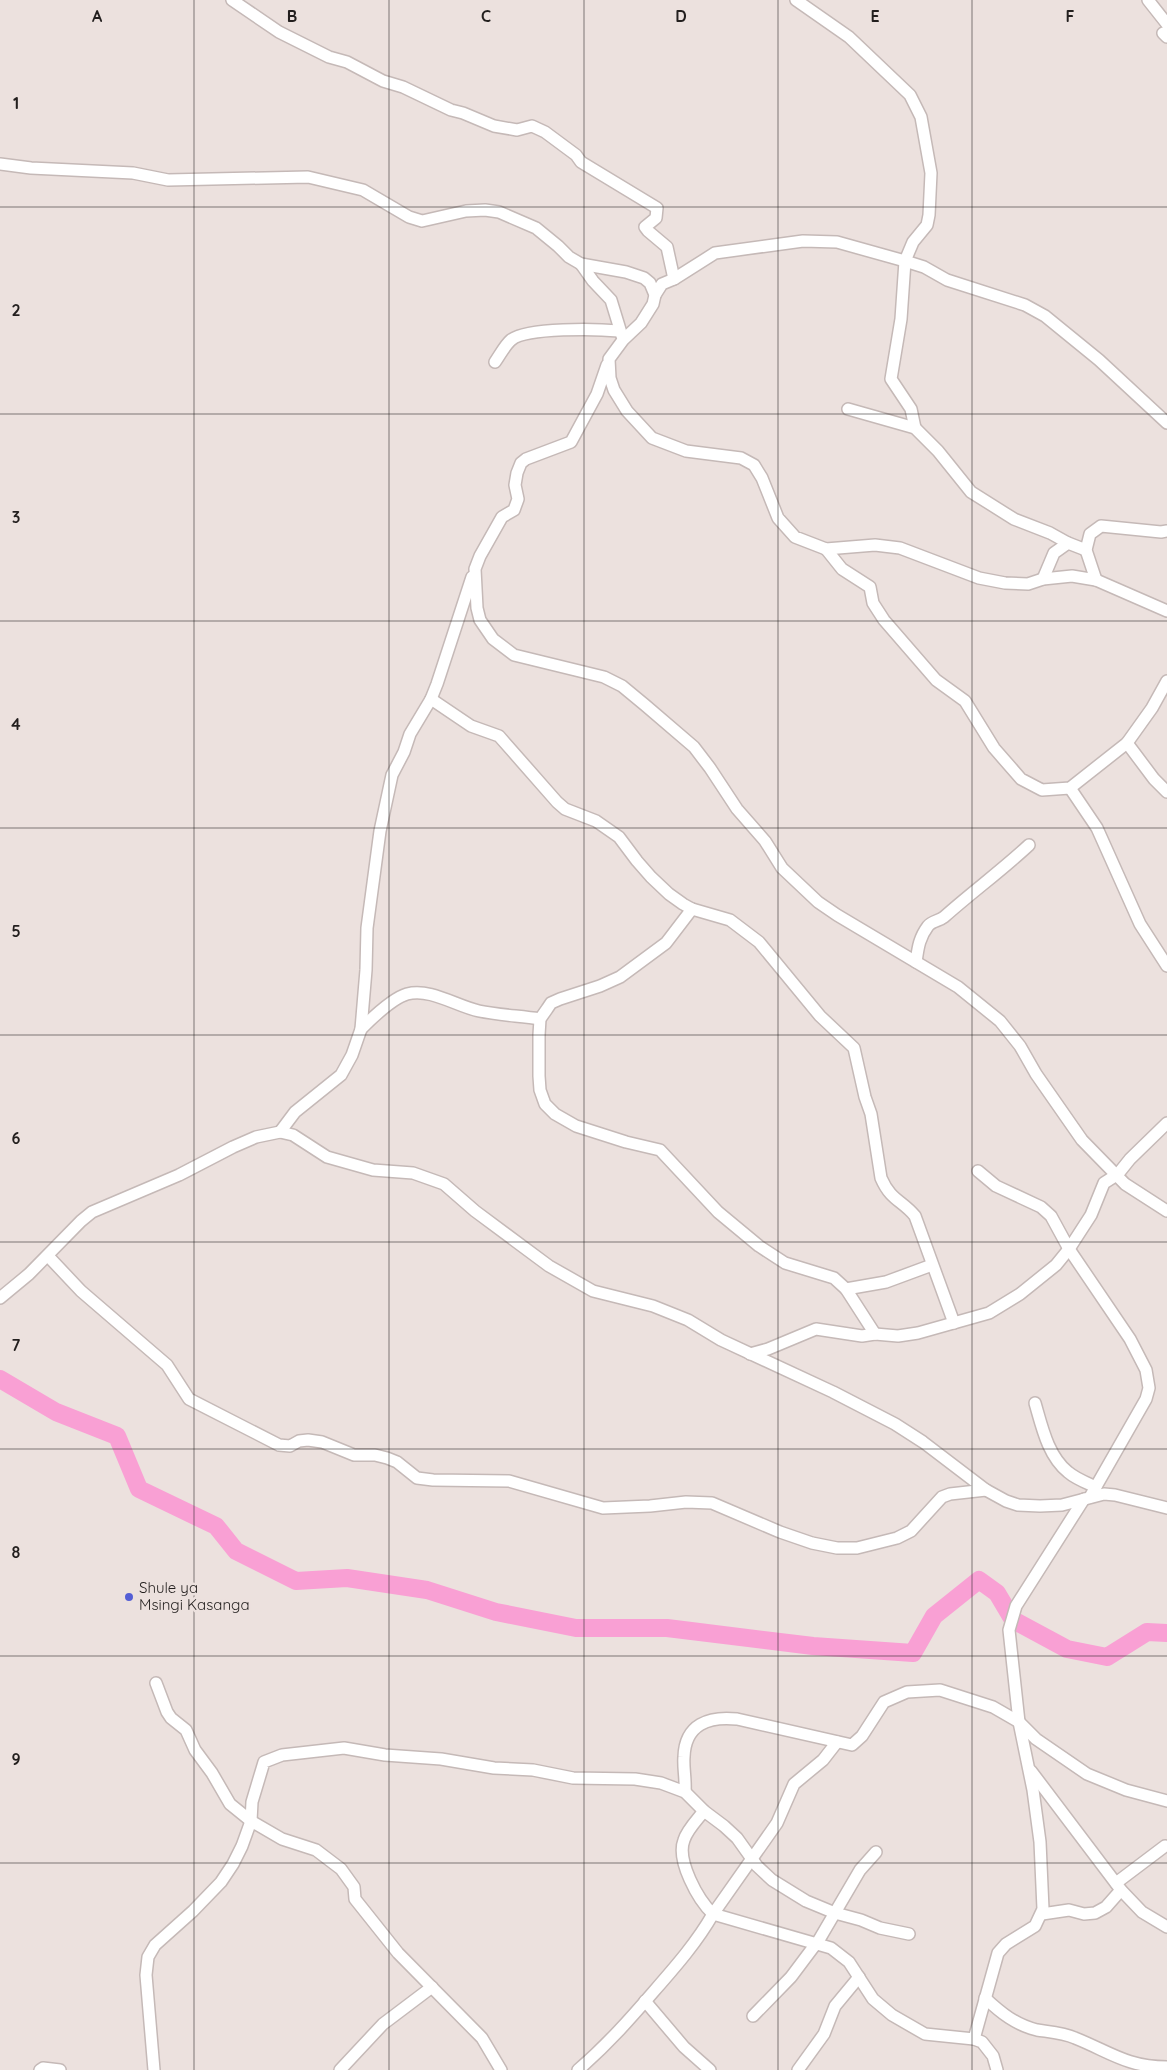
<svg xmlns="http://www.w3.org/2000/svg" width="1167" height="2070" font-family="Quicksand,sans-serif">
	<rect width="100%" height="100%" fill="#ece1de"/>
	<g fill="none" stroke-linecap="round" stroke-linejoin="round">
		<path stroke="#f9a0d4" stroke-width="18" d="M0,1379L56,1412L117,1436L139,1489L216,1526L236,1551L296,1581L347,1578L427,1590L496,1612L576,1628H667L813,1646L913,1653L934,1616L979,1580L997,1593L1013,1620L1067,1649L1107,1657L1147,1632L1167,1633"/>
		<g stroke="#c5b9b7" stroke-width="14">
			<g id="minor">
				<path d="M232,0L279,32L329,57L347,62L383,81L403,87L451,110L463,113L494,126L517,130L532,126L545,132L576,155L581,162L657,208L656,218L645,227L648,231L667,247L674,279"/>
				<path d="M796,0L849,37L910,95L921,117L931,173L929,215L927,225L913,242L905,261L901,319L891,379L911,409L915,428"/>
				<path d="M1148,0L1167,24"/>
				<path d="M1167,32L1163,33L1167,37"/>
				<path d="M0,164L31,168L133,173L168,180L308,177L363,190L409,217L422,221L466,211L485,210L499,212L536,228L558,246L569,257L581,264L626,272L644,278L650,283L655,295L653,304L641,323L623,340L609,359L610,378L614,390L627,411L652,438L686,451L741,458L754,465L762,478L778,518L795,537L826,549L875,545L900,548L979,578L1005,583L1028,584L1043,579L1072,576L1096,580L1167,611"/>
				<path d="M581,264L593,281L611,300L622,336"/>
				<path d="M655,295L662,284L674,279L715,253L803,241L837,242L905,261L924,267L947,280L1025,305L1045,316L1099,360L1167,423"/>
				<path d="M495,362C500,355 505,345 511,340C527,327 598,329 619,331"/>
				<path d="M607,365L597,394L571,442L526,459L521,463L517,473L515,485L518,499L514,510L502,517L480,556L475,569L477,608L480,620L493,639L514,655L604,677L622,686L645,705L694,747L710,768L737,809L765,841L782,868L818,902L837,915L958,987L1000,1021L1020,1046L1036,1074L1082,1140L1125,1184L1167,1211"/>
				<path d="M848,409L915,428L938,451L971,492L1014,519L1050,533L1068,543"/>
				<path d="M826,549L842,569L870,587L873,603L884,620L936,680L965,701L994,748L1021,779L1042,790L1070,788L1127,743L1152,708L1167,681"/>
				<path d="M1043,579L1054,553L1068,543L1086,550"/>
				<path d="M1096,580L1086,550L1090,534L1101,526L1161,532L1167,531"/>
				<path d="M431,699L471,726L499,736L557,802L565,809L596,821L619,837L637,861L651,877L669,894L683,904L692,909L730,920L759,942L820,1016L854,1048L865,1097L871,1114L881,1178C891,1201 902,1200 915,1216L954,1323"/>
				<path d="M1127,743L1154,779L1167,792"/>
				<path d="M1070,788L1097,828L1140,924L1167,966"/>
				<path d="M692,909L666,943L620,977L600,986L560,999L551,1003L547,1009L540,1019L539,1035V1076L540,1090L545,1104L555,1114L576,1126L626,1142L660,1150L718,1212L759,1246L785,1263L834,1278L846,1289L875,1334"/>
				<path d="M916,962C918,948 919,938 928,926C932,921 939,921 944,917C972,892 1001,871 1029,845"/>
				<path d="M361,1029C372,1018 393,998 407,994C431,988 456,1006 479,1011C499,1015 520,1016 540,1019"/>
				<path d="M280,1132L295,1112L341,1075L352,1055L361,1029L366,970L367,928L380,831L392,775L404,752L410,734L431,699L437,684L472,577"/>
				<path d="M978,1171L996,1186L1041,1207L1051,1216L1069,1249L1130,1339L1146,1370L1149,1388L1146,1399L1090,1497"/>
				<path d="M48,1256L81,1291L167,1365L189,1399L279,1445L290,1446L299,1441L308,1440L322,1442L354,1455H375L387,1458L397,1462L417,1478L433,1480L509,1481L603,1508L650,1506L686,1502L712,1503L780,1532L812,1543L837,1548H857L897,1538L911,1531L942,1497L950,1494L986,1490"/>
				<path d="M846,1289L886,1282L932,1265"/>
				<path d="M0,1298L29,1274L81,1221L92,1212L179,1175L233,1147L256,1137L280,1132L293,1135L327,1157L373,1170L413,1173L444,1184L475,1211L549,1266L593,1291L653,1306L688,1320L721,1340L833,1392L895,1424L923,1442L986,1490L1006,1501L1018,1505L1040,1506L1062,1505L1104,1494L1115,1495L1167,1508"/>
				<path d="M750,1354L768,1349L816,1329L862,1336L875,1334L898,1336L918,1333L989,1313L1020,1294L1056,1265L1069,1249L1091,1215L1104,1183L1118,1174L1130,1159L1167,1123"/>
				<path d="M1035,1403C1042,1427 1048,1456 1068,1472C1076,1479 1087,1483 1096,1487"/>
				<path d="M156,1683L167,1712L171,1718L186,1730L195,1750L212,1773L230,1804L251,1821L282,1839L316,1850L341,1869L354,1887L355,1899L398,1953L482,2038L501,2070"/>
				<path d="M1031,1771L1121,1890L1142,1912L1167,1927"/>
				<path d="M685,1792C686,1780 683,1767 684,1757C685,1724 709,1716 737,1719L852,1745L862,1736L884,1702L907,1692L940,1690L993,1707L1019,1722L1036,1739L1087,1774L1126,1790L1167,1801"/>
				<path d="M704,1811C697,1820 687,1830 684,1840C676,1860 698,1900 713,1914L831,1948L849,1962L873,1999L892,2015L925,2034L974,2039L982,2042L993,2056L997,2070"/>
				<path d="M1116,1883L1165,1846"/>
				<path d="M1042,1914L1069,1910L1084,1914L1095,1913L1106,1907L1121,1890"/>
				<path d="M816,1945L860,1870L876,1852"/>
				<path d="M985,1998C1001,2013 1016,2025 1037,2030C1050,2032 1064,2033 1075,2038C1110,2052 1127,2067 1167,2067"/>
				<path d="M645,2001L684,2047L710,2070"/>
				<path d="M753,2016L791,1977L815,1945"/>
				<path d="M974,2039L998,1953L1006,1944L1035,1926L1043,1909L1040,1842L1033,1790L1019,1722L1009,1630L1016,1606L1084,1499"/>
				<path d="M40,2070L43,2068L60,2070"/>
				<path d="M154,2070L146,1975L148,1957L155,1945L193,1911L221,1882L233,1864L242,1846L251,1821L252,1802L264,1762L282,1755L344,1748L385,1755L441,1759L494,1768L533,1770L573,1778L635,1779L661,1783L685,1792L704,1811L724,1826L737,1838L757,1866L772,1880L806,1901L835,1913L861,1920L880,1928L909,1934"/>
				<path d="M340,2070L383,2024L432,1987"/>
				<path d="M578,2070C607,2045 630,2019 655,1990C676,1966 697,1942 713,1914L777,1823L794,1784L823,1760L837,1742"/>
				<path d="M798,2070L824,2034L835,2006L859,1977"/>
			</g>
		</g>
		<use href="#minor" stroke="#fff" stroke-width="11"/>
	</g>
	<path fill="none" stroke="#231f1e" stroke-width="1" stroke-opacity="0.55" d="M194,0V2070M389,0V2070M584,0V2070M778,0V2070M972,0V2070M0,207H1167M0,414H1167M0,621H1167M0,828H1167M0,1035H1167M0,1242H1167M0,1449H1167M0,1656H1167M0,1863H1167"/>
	<circle fill="#545ed5" stroke="#ece1de" stroke-width="2" cx="129" cy="1597" r="5"/>
	<g text-anchor="middle" stroke-width="5" stroke-linejoin="round" paint-order="stroke">
		<g font-size="15" fill="#231f1e" stroke="#ece1de" text-anchor="start">
			<text x="139" y="1593">Shule ya<tspan x="139" dy="17">Msingi Kasanga</tspan></text>
		</g>
	</g>
	<g font-size="16" text-anchor="middle" font-weight="bold" fill="#231f1e" stroke="#ece1de" stroke-width="5" stroke-linejoin="round" paint-order="stroke">
		<text x="97" y="22">A</text>
		<text x="292" y="22">B</text>
		<text x="486" y="22">C</text>
		<text x="681" y="22">D</text>
		<text x="875" y="22">E</text>
		<text x="1070" y="22">F</text>
		<text x="16" y="109">1</text>
		<text x="16" y="316">2</text>
		<text x="16" y="523">3</text>
		<text x="16" y="730">4</text>
		<text x="16" y="937">5</text>
		<text x="16" y="1144">6</text>
		<text x="16" y="1351">7</text>
		<text x="16" y="1558">8</text>
		<text x="16" y="1765">9</text>
	</g>
</svg>
